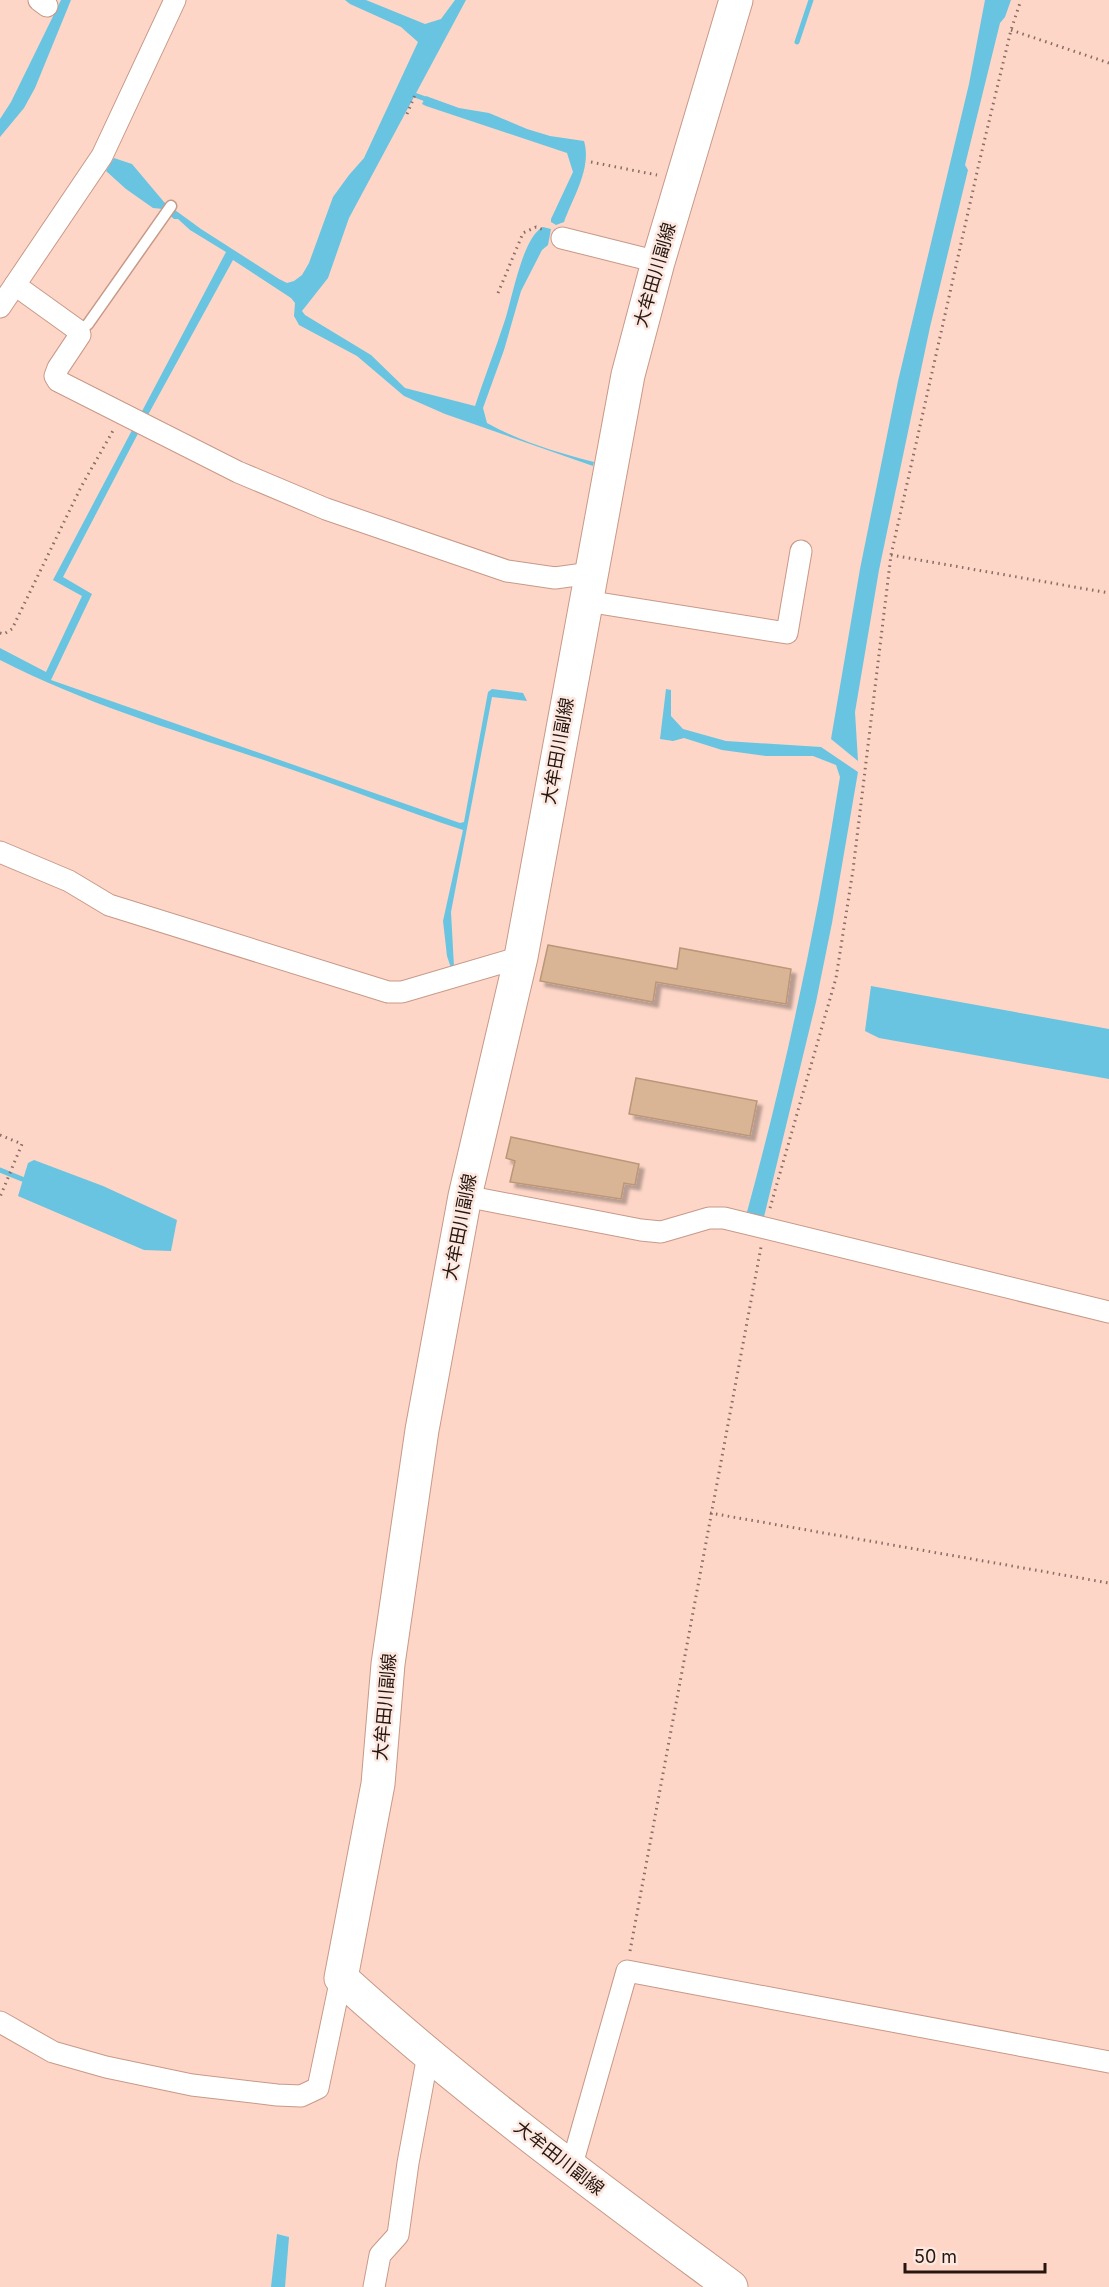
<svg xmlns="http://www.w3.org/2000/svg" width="1109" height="2287" font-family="Inter,'Noto Sans JP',sans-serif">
	<defs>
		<filter id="shadow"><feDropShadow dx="5" dy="5" stdDeviation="1.5" flood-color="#0004"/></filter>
	</defs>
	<rect width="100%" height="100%" fill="#fdd6c7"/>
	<g fill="#68c4e1">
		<path d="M61,0H71L35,88L24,108L0,137V119L11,102Z"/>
		<path d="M345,0H366L425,24L441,19L455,0H466L349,218L328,278L302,311L305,315L371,355L405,388L475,406C484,378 495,351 504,323C512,301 522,237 543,227L551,229L548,245L542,250L521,291L504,350L483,408L487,423C519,441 558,453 594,462L593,466L445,414L404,396L357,356L299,325L294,316L295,303L291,298L233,260L143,424L63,577L92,594L51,680L460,823L464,822L488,692L492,689L523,693L527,701L492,697L451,912L454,967L451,968L447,956L443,921L463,830C405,811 348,789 290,769C191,735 94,708 0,660V648L46,672L82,596L53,580L226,252L190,230L178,219H174L163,209L153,208L126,189L106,171L114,158L132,164L164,202L201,229L279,279L287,283L294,281L302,275L309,263L333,197L349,175L364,158L418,42L401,27L350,4Z"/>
		<path d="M985,0H1011L1005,17L1000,23L965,165L968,170L930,327L879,570L855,712L858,761L831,739L860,569L898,381L969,84Z"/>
		<path d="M426,96L459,108L489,113L527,129L550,136L584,141C592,168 573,197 564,222L556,225L551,222V219L573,172L567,153L426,106L422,104Z"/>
		<path d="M666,689L671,690V716L683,729L726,741L821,747L858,772L832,923L816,1002L764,1217L747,1212C786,1069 817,924 840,777L836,765L813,756H766L722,750L684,738L673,741L660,739Z"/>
		<path d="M871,986L1109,1029V1079L879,1038L865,1031Z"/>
		<path d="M34,1160L103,1186L177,1220L171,1251L144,1250L18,1196L28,1163Z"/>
		<path d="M277,2234L289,2237L285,2287H271Z"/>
	</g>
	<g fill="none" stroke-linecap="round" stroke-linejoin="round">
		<g stroke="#68c4e1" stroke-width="5">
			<path d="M797,42L811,0"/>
			<path d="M409,93L431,101"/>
			<path d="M0,1170L22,1179"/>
		</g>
	</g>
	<g fill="#d9b495" stroke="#bb9678" stroke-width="1.5" filter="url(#shadow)">
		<path d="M548,945L677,969L680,948L791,969L786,1004L656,982L653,1002L540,981Z"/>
		<path d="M636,1078L757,1101L750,1136L629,1114Z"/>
		<path d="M511,1137L639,1164L635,1185L624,1183L621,1199L510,1182L515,1161L506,1158Z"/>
	</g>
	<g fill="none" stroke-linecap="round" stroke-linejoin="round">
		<g stroke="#c79988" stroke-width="13">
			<path id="lane" d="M79,331L88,324L171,206"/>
		</g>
		<g stroke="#c79988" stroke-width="23">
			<g id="street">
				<path d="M39,0L47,6"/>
				<path d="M562,238L658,262"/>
				<path d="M15,285L79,331L80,335L58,368L55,376L58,381L238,472L326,509L507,571L555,578L591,573"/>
				<path d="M0,307L102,156L175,0"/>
				<path d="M586,601L787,633L801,551"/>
				<path d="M0,852L69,881L109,905L388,992H402L521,957"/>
				<path d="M465,1196L641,1230L661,1232L709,1218H724L1109,1312"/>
				<path d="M0,2022L53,2052L106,2067L192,2085L277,2095L301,2096L318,2088L341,1978"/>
				<path d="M571,2168L627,1971L1109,2062"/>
				<path d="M374,2287L380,2255L398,2235L408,2163L428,2055"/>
			</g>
		</g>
		<g stroke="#c79988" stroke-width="35">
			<path id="primary" d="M731,2287C598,2188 464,2090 341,1978L378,1784L388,1664L422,1430L465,1196L521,957L628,375L658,262L736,0"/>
		</g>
		<g stroke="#886d63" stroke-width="3" stroke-dasharray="1.5 4.5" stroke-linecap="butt">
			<path d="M1011,30L1109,63"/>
			<path d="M407,114L415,95"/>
			<path d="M591,162L657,175"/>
			<path d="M498,293L523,233L536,227L544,230"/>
			<path d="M891,555L1109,593"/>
			<path d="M0,633L4,634L12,629L81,487L114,429"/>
			<path d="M0,1135L22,1144L0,1197"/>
			<path d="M770,1208L836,978L853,870L891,555L980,159L1011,30L1021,0"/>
			<path d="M710,1513L1109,1583"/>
			<path d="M630,1951L761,1247"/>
		</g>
		<use href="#lane" stroke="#fff" stroke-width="10"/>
		<use href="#street" stroke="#fff" stroke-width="21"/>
		<use href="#primary" stroke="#fff" stroke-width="33"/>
	</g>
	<g text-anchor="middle" stroke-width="5" stroke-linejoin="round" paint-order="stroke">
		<g font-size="18" fill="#27160f" stroke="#fce8e0">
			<text transform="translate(655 275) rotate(-74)" y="6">大牟田川副線</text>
			<text transform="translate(558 751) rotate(-80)" y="6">大牟田川副線</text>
			<text transform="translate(460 1227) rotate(-79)" y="6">大牟田川副線</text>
			<text transform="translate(385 1707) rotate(-85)" y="6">大牟田川副線</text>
			<text transform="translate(559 2158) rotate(38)" y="6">大牟田川副線</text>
		</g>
	</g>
	<path d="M905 2263v9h140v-9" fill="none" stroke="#27160f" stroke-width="3"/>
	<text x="914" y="2263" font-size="18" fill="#27160f" stroke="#fce8e0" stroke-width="4.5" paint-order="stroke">50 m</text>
</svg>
